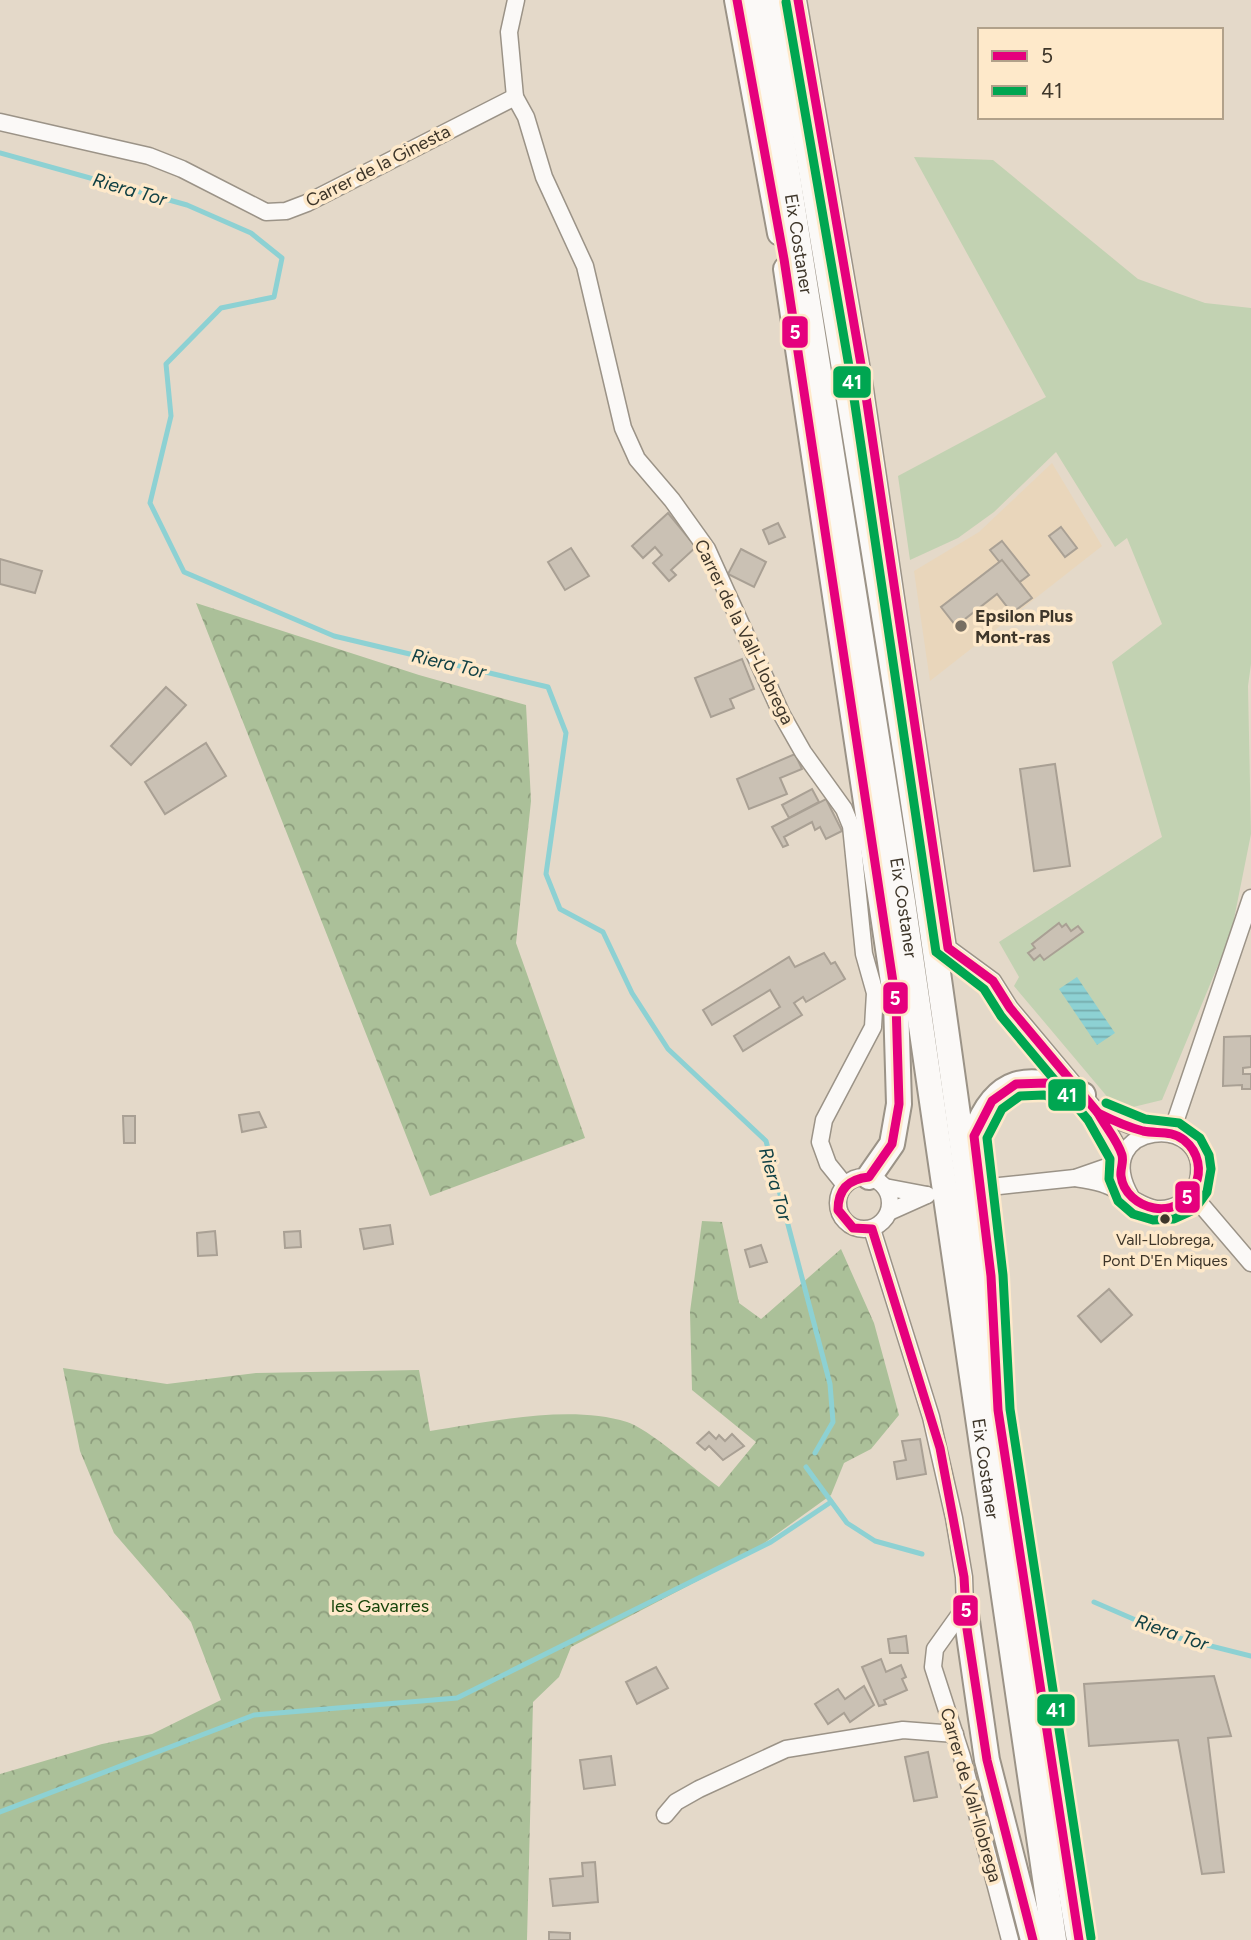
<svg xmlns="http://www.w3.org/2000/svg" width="1251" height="1940" font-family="Figtree,sans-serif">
	<defs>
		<pattern id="forest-crowns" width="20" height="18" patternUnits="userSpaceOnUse" patternTransform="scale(1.75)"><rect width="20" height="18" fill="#abc099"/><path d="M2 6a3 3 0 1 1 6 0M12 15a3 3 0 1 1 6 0" fill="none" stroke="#8d9d7d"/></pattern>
		<pattern id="water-rules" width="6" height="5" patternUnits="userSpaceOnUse" patternTransform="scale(1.75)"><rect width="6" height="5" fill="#8dd1d3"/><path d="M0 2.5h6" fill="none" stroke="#75aaab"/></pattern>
	</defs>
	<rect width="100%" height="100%" fill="#e4d9c9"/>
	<path fill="#e9d6bb" d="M1052,463L1102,546L930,681L914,571L979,532Z"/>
	<path fill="#c2d2b2" d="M914,157L993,160L1138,279L1205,303L1251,308V664L1248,686L1251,834L1231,934L1162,1100L1125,1109L1115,1106L1014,986L1019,977L999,942L1162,837L1112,662L1162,624L1127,538L1115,547L1056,452L994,512L958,538L910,560L898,476L1046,397Z"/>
	<g fill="url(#forest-crowns)">
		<path d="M196,603L419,675L526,705L531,801L516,943L585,1138L430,1196Z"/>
		<path d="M702,1221L722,1222L739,1303L761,1319L841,1249L874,1323L899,1415L871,1449L844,1463L831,1495L749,1554L571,1647L559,1677L533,1702L527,1940H0V1774L102,1744L152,1734L221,1700L191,1622L114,1533L80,1451L63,1368L167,1384L256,1373L419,1370L430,1431C489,1422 569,1404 627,1422C646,1427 699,1473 719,1487L756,1442L692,1390L690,1312Z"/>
	</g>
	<path fill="url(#water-rules)" d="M1077,977L1115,1033L1097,1045L1059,989Z"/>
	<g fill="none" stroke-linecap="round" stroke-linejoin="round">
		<g stroke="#8dd1d3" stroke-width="5">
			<path d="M0,153L187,205L251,233L282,258L274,297L221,308L166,364L171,416L150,503L184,572L334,636L548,687L566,733L546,874L560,909L603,932L632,993L668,1049L766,1141L830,1384L833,1422L815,1453"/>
			<path d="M806,1467L847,1523L875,1541L922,1554"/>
			<path d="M1094,1602L1175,1637L1251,1656"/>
			<path d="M0,1812L254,1715L457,1698L771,1542L831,1502"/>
		</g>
	</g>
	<g fill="#cac1b4" stroke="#a9a094" stroke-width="2">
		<path d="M668,513L696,547L671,570L676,575L669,581L653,563L662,555L655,547L643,558L632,546Z"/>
		<path d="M778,523L785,537L769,544L763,530Z"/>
		<path d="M1061,527L1077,548L1065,557L1049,536Z"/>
		<path d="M1002,541L1029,575L1017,584L990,550Z"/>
		<path d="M571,548L589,576L565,590L548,562Z"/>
		<path d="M741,549L766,562L754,587L728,574Z"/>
		<path d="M0,559L42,571L35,593L0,584Z"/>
		<path d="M1002,560L1032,598L1012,613L997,594L956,626L941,607Z"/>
		<path d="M742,659L754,689L730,699L734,708L711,717L695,678Z"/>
		<path d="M166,687L186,705L131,765L111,746Z"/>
		<path d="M206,743L226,776L165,814L145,782Z"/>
		<path d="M795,754L802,769L780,778L787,794L749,809L737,779Z"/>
		<path d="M1055,764L1070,866L1034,871L1020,769Z"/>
		<path d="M812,789L819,802L789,818L782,805Z"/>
		<path d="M826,799L842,831L826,839L820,827L815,830L812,822L784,837L788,845L783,847L772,827Z"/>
		<path d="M1059,923L1062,927L1066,924L1071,931L1078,926L1083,932L1044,960L1040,955L1034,960L1028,953L1035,948L1032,944Z"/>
		<path d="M824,953L831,964L835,962L845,979L806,1002L803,997L794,1003L802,1015L743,1051L734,1036L780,1007L770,990L712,1025L703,1010L789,957L795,967Z"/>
		<path d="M1251,1036V1067L1243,1068V1074H1251V1089H1242V1085L1223,1086L1224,1037Z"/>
		<path d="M259,1112L266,1127L242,1132L239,1115Z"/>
		<path d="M123,1116H135V1143H124Z"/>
		<path d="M390,1225L393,1244L364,1249L360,1229Z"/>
		<path d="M215,1231L217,1255L198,1256L197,1233Z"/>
		<path d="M300,1231L301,1247L285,1248L284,1232Z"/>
		<path d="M761,1245L767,1262L750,1267L745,1250Z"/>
		<path d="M1109,1289L1132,1315L1101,1342L1078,1316Z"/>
		<path d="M709,1432L716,1439L719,1435L725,1441L732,1434L744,1446L723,1460L709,1446L705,1450L697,1443Z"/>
		<path d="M920,1439L926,1474L897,1479L894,1462L906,1460L902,1441Z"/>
		<path d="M906,1636L908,1653H890L888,1639Z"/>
		<path d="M881,1659L886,1672L901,1665L906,1677L902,1679L907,1690L884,1700L886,1704L879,1706L862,1667Z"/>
		<path d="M656,1667L668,1688L637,1704L626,1682Z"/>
		<path d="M1214,1676L1231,1736L1208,1738L1224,1872L1202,1874L1178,1740L1089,1746L1084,1684Z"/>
		<path d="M864,1686L874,1705L850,1722L844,1713L828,1724L815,1704L838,1689L845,1699Z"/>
		<path d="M928,1752L937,1797L914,1801L905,1757Z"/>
		<path d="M611,1756L615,1785L584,1789L580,1760Z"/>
		<path d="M595,1862L598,1902L553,1906L550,1879L583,1876L582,1863Z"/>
		<path d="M549,1932L570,1933V1940H549Z"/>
	</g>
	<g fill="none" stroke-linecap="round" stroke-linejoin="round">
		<g stroke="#9b9387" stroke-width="19">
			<g id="minor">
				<path d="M516,0L509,32L515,97L526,117L544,177L585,266L623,428L637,459L672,500L707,549L782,715L803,752L844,809L851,826L864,954L875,993L873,1027L824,1120L820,1142L828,1164L845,1185"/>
				<path d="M798,0L863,376L948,948L993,981L1010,1008L1098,1113L1123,1156"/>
				<path d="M0,122L149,156L182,169L266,212L286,211L307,203L515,97"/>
				<path d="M1098,1113L1151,1133"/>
				<path d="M1171,1134L1251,898"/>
				<circle cx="864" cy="1203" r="26"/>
				<path d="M1075,1178C1085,1180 1096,1181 1106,1185C1131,1194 1151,1220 1179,1204C1188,1199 1195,1191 1198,1180C1213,1110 1087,1121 1131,1197"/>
				<path d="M885,1187L927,1195"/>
				<path d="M990,1187L1075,1178L1121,1162"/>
				<path d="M1192,1194L1251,1263"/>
				<path d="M889,1212L927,1195"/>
				<path d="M872,1229L931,1417L954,1518L964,1577L965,1607L935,1649L933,1667L962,1757L1010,1940"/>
				<path d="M665,1815L676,1802L699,1789L786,1749L903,1730L955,1734"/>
			</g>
		</g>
		<g stroke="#9b9387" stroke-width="28">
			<g id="highway">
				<path d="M737,0L780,233"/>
				<path id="s1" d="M760,0L903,902L1054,1940"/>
				<path d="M782,0C833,298 883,596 927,896C978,1244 1019,1593 1079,1940"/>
				<path d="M786,269L896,1002L899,1104L892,1144L869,1177"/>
				<path d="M974,1136C995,1076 1029,1072 1083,1095"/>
				<path d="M965,1607L987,1760L1033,1940"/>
			</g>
		</g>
		<use href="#minor" stroke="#fbf9f7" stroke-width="16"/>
		<use href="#highway" stroke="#fbf9f7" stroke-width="24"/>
		<g stroke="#fee9ca" stroke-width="14">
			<g id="bus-1">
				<path d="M737,0L784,259L896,1002L899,1104L892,1144L869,1177C849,1179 838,1189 838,1210L853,1228L872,1229L940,1448L964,1577L967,1629L987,1760L1033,1940"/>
				<path d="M798,0L863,376L948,948L993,981L1010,1008L1098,1113"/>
				<path d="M1098,1113C1112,1120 1127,1127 1143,1131C1157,1134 1172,1130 1184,1140C1215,1165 1192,1215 1154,1208C1138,1205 1123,1193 1121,1176C1120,1169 1124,1162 1122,1155C1118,1141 1105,1126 1098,1113Z"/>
				<path d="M1079,1940L998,1410L991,1276L974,1136L992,1101L1016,1084L1046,1083L1083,1095"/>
			</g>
		</g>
		<g stroke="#fee9ca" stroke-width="14">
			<g id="bus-2">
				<path d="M786,2L851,378L936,952L984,989L1001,1016L1088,1120L1110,1159L1109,1179L1118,1201L1133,1214L1153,1220L1174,1219L1194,1210L1207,1192L1211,1169L1209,1155L1200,1138L1179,1123L1145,1119L1106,1103"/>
				<path d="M1079,1106L1044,1095L1020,1096L1002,1109L987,1138L1003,1275L1010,1409L1091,1938"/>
			</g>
		</g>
		<use href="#bus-1" stroke="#e5007d" stroke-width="9"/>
		<use href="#bus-2" stroke="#00a651" stroke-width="9"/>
	</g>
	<circle fill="#786f62" stroke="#fee9ca" stroke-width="2.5" cx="961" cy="626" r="7"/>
	<circle fill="#3e362a" stroke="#fee9ca" stroke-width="2.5" cx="1165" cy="1219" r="6"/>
	<g text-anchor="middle" stroke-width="7" stroke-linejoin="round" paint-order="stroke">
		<g font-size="16" fill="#3e362a" stroke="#fee9ca">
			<text x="1165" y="1245">Vall-Llobrega,<tspan x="1165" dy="21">Pont D'En Miques</tspan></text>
		</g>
		<g font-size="18" fill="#3e362a" stroke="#fee9ca">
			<text transform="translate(378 166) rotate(-27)" y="6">Carrer de la Ginesta</text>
			<text dy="6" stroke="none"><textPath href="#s1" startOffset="247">Eix Costaner</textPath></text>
			<text transform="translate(744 632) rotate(64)" y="6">Carrer de la Vall-Llobrega</text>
			<text dy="6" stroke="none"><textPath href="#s1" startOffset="919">Eix Costaner</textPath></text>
			<text dy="6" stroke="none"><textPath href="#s1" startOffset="1486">Eix Costaner</textPath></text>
			<text transform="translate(971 1795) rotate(74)" y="6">Carrer de Vall-llobrega</text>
		</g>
		<g font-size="18" font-weight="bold" fill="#3e362a" stroke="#fee9ca" text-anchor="start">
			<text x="975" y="622">Epsilon Plus<tspan x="975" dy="21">Mont-ras</tspan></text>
		</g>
		<g font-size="18" fill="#154409" stroke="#fee9ca">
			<text x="380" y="1612">les Gavarres</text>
		</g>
		<g font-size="19" font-style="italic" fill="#104044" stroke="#fee9ca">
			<text transform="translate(130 189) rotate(16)" y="7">Riera Tor</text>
			<text transform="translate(449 663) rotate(13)" y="7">Riera Tor</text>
			<text transform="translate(776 1184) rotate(74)" y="7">Riera Tor</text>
			<text transform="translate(1172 1632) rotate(19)" y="7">Riera Tor</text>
		</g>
	</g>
	<g stroke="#fee9ca" stroke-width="2.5">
		<rect x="781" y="315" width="28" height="34" rx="7" fill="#e5007d"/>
		<rect x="832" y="365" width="40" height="34" rx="7" fill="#00a651"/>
		<rect x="882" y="981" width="27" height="34" rx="7" fill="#e5007d"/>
		<rect x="1047" y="1078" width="40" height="34" rx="7" fill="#00a651"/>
		<rect x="1174" y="1180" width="27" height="34" rx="7" fill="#e5007d"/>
		<rect x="952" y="1594" width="27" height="33" rx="7" fill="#e5007d"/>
		<rect x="1036" y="1693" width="40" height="34" rx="7" fill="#00a651"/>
	</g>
	<g font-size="19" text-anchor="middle" font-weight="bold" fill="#fff">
		<text x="795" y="339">5</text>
		<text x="852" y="389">41</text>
		<text x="895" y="1005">5</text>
		<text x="1067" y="1102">41</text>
		<text x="1187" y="1204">5</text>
		<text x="966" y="1617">5</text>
		<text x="1056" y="1717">41</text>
	</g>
	<rect x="978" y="28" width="245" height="91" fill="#fee9ca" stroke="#b1a18a" stroke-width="2"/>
	<rect x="992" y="51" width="35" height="10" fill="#e5007d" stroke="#b1a18a" stroke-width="2"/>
	<text x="1041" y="63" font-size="21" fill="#3e362a">5</text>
	<rect x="992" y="86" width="35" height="10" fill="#00a651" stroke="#b1a18a" stroke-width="2"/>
	<text x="1041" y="98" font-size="21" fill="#3e362a">41</text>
</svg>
